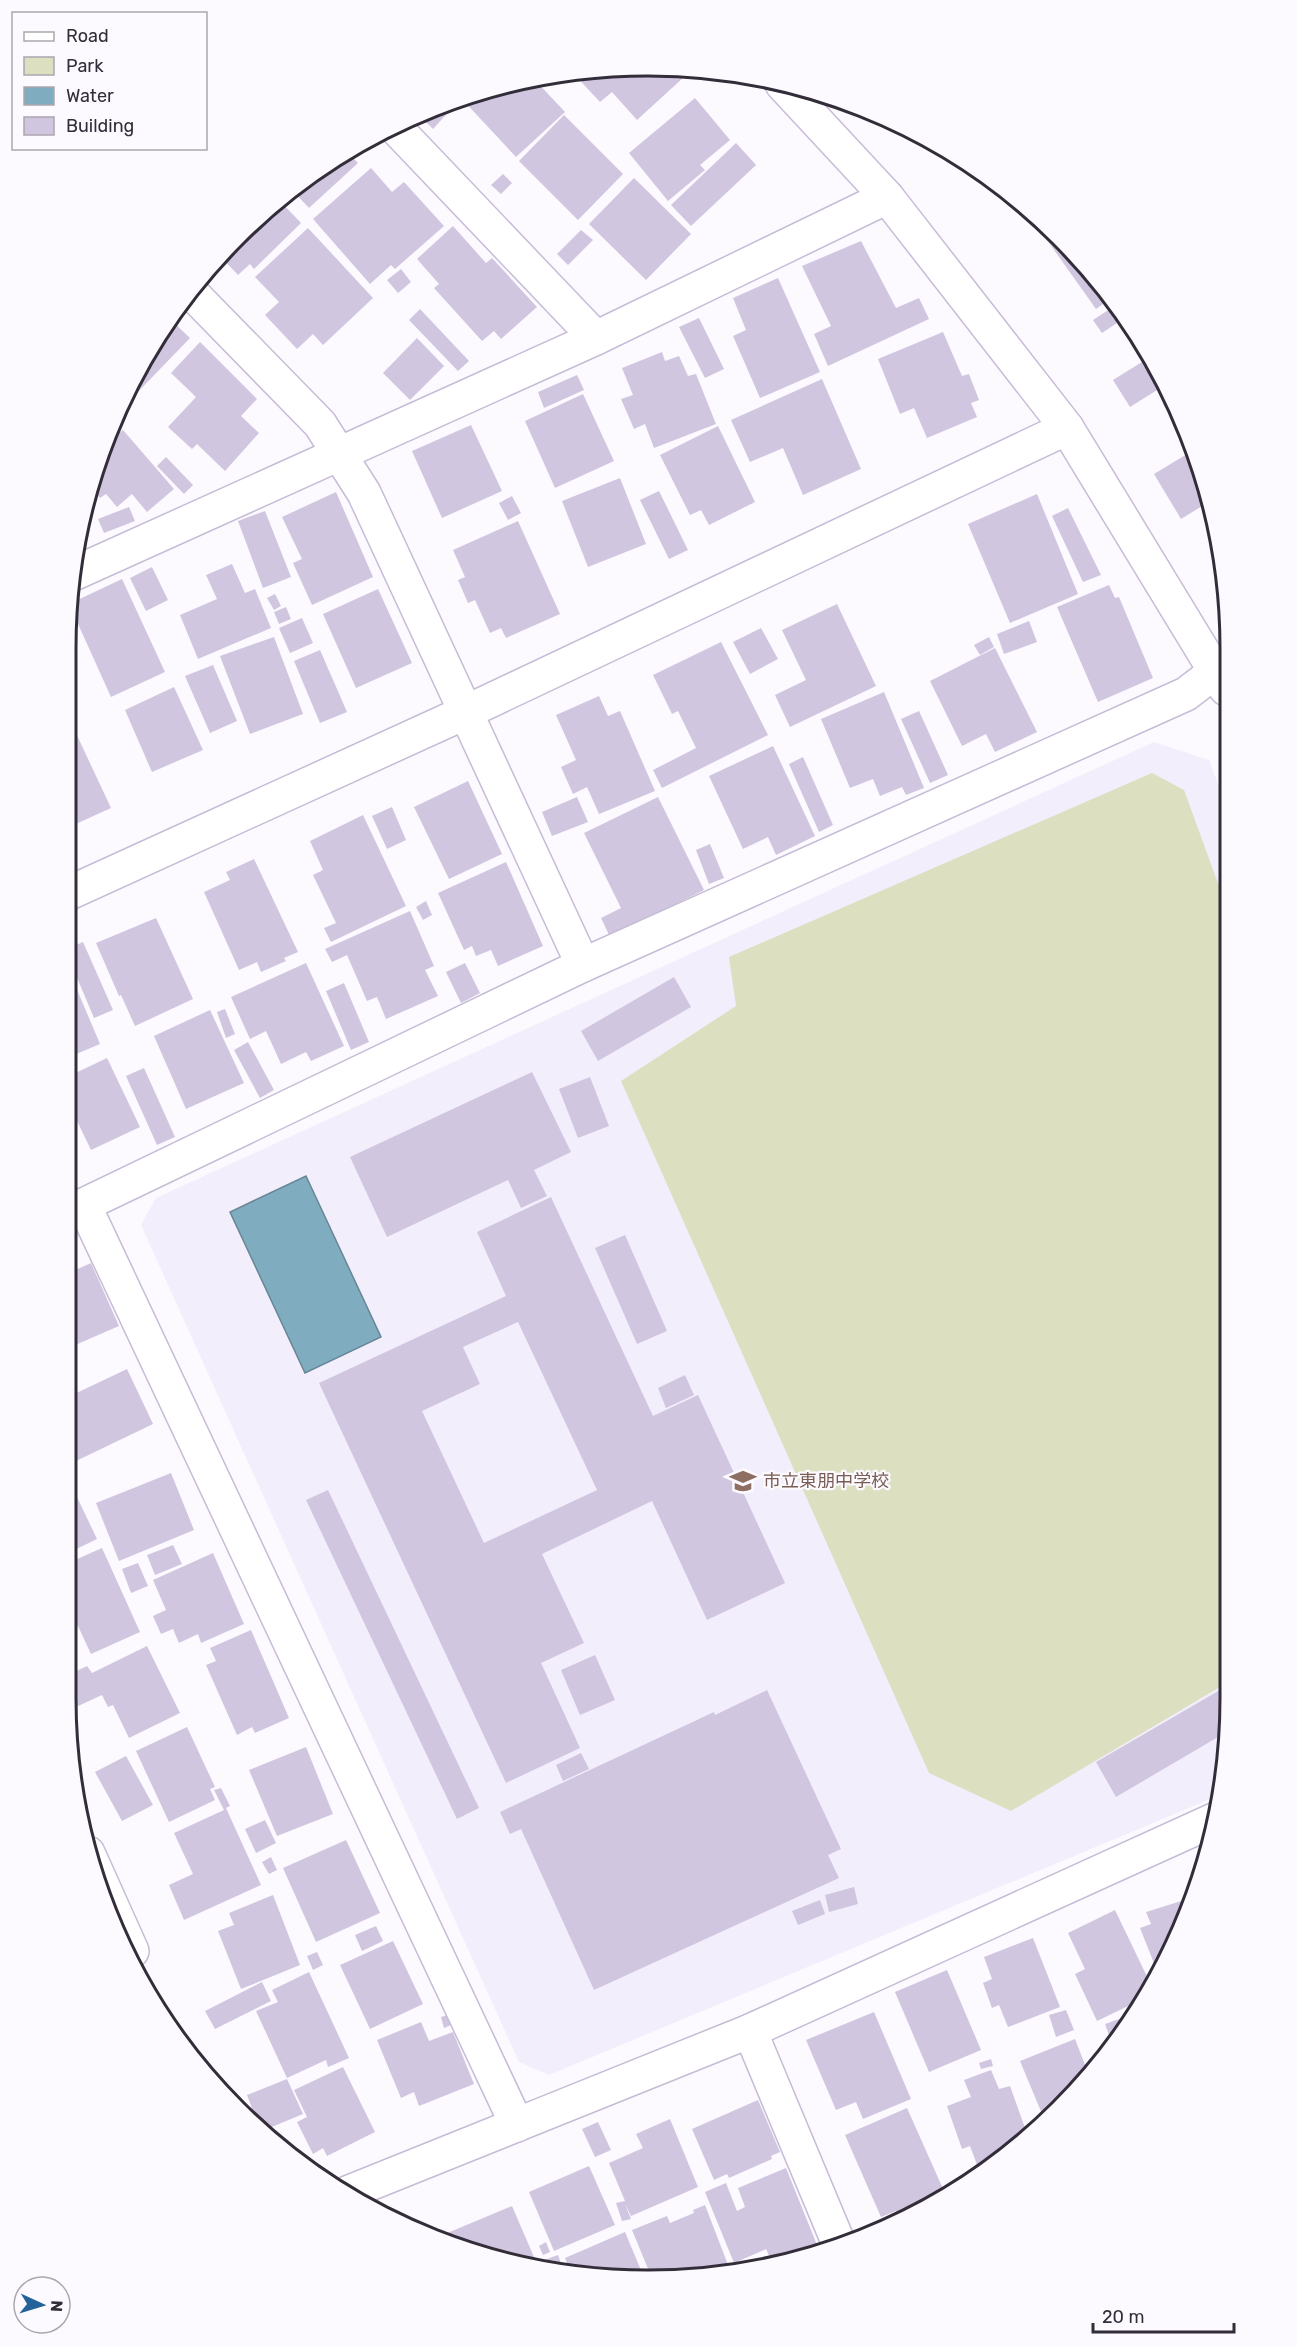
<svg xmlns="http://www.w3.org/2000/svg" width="1297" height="2347" font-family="Rubik,'Noto Sans JP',sans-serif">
	<rect width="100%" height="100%" fill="#fcf9ff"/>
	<path fill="#f3eefc" d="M1154,742L1209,760L1227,808L1230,1736L1220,1795L549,2075L519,2062L141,1225L156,1198Z"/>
	<path fill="#dcdfc0" d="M1152,773L1184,790L1227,908L1230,1681L1011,1811L929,1773L621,1081L736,1006L729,957Z"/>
	<path fill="#7facbe" stroke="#688696" stroke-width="1.5" d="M306,1176L381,1337L305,1373L230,1212Z"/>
	<g fill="#d1c6e0" fill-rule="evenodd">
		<path d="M610,67L677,69L684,77L637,120L612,92L600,102L573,73Z"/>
		<path d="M565,75L559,82L553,77Z"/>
		<path d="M535,80L565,112L516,157L462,99L497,86Z"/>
		<path d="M695,98L730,140L700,165L705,170L668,201L629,153Z"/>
		<path d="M451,103L454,106L433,129L419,115Z"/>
		<path d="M564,115L623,174L578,220L519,161Z"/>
		<path d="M736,143L756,165L691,226L671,205Z"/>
		<path d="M348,153L358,163L309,208L291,189Z"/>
		<path d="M371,168L392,192L404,182L444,226L395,269L391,265L370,284L313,219Z"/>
		<path d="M503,174L512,183L501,194L491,185Z"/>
		<path d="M634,178L691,234L646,280L589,224Z"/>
		<path d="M279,200L301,223L254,269L250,264L238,275L220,256Z"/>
		<path d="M453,226L486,263L492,258L537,307L501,339L494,331L482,341L434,288L439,284L417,259Z"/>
		<path d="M308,228L373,298L323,345L313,334L297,349L265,315L279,302L255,277Z"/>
		<path d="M1048,228L1110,299L1096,309L1042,233Z"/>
		<path d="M581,230L593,240L568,265L557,254Z"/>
		<path d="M861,241L896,308L919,298L929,319L828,366L814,334L831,326L802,266Z"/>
		<path d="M401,269L411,282L398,293L387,280Z"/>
		<path d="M778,278L820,372L760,398L733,336L746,330L733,298Z"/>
		<path d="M1116,305L1126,317L1102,333L1093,320Z"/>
		<path d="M420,309L469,361L458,371L409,320Z"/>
		<path d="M699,318L724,369L705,378L679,327Z"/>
		<path d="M171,320L190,338L133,397L129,393L144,358Z"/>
		<path d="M943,332L962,376L969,374L979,400L971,403L977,417L927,438L914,408L900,414L878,359Z"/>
		<path d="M417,338L444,366L410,400L383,373Z"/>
		<path d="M200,342L257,399L241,416L259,433L225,471L197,444L192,449L168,427L196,397L171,373Z"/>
		<path d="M662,352L665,361L679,356L688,376L696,374L716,424L654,448L645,424L634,429L621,399L633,395L622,368Z"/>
		<path d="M1150,357L1165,385L1130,407L1113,380Z"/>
		<path d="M577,375L584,390L544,408L538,392Z"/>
		<path d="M822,379L861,469L803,495L783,448L750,462L731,420Z"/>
		<path d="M583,394L614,461L555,488L525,421Z"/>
		<path d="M1172,399L1187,426L1207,503L1181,519L1154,474L1192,451L1163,404Z"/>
		<path d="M471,425L502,491L442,518L412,451Z"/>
		<path d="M718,426L755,502L709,525L701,510L690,515L660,455Z"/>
		<path d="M123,430L174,489L147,512L132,494L117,507L106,494L100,498L90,486L109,442Z"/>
		<path d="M166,457L193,485L184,494L157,466Z"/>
		<path d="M620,478L646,544L588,567L562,501Z"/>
		<path d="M659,491L688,550L669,559L640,500Z"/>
		<path d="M336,492L373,577L312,605L293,563L302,559L282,517Z"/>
		<path d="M1037,494L1078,594L1010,623L968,524Z"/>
		<path d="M512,496L521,513L508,520L499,503Z"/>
		<path d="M129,507L135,521L104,533L98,519Z"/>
		<path d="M1068,508L1101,575L1083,582L1052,516Z"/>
		<path d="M265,511L291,577L263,588L238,521Z"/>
		<path d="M518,521L560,614L506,638L501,628L490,633L475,600L468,603L458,580L465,577L453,550Z"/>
		<path d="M232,564L245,593L255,589L271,628L198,659L180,615L217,599L206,575Z"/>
		<path d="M152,567L168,600L146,611L130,578Z"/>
		<path d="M122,579L165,672L111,697L69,604Z"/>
		<path d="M1109,585L1115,598L1119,597L1153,678L1098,702L1057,607Z"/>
		<path d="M378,589L412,663L356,688L323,614Z"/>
		<path d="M275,594L281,606L274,610L267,598Z"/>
		<path d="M837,604L876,686L790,727L775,695L806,680L782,630Z"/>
		<path d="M286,607L291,619L279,624L274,612Z"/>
		<path d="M302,618L313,643L290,653L279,628Z"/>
		<path d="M1029,621L1037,642L1004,654L997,634Z"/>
		<path d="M761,628L778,659L750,674L733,642Z"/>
		<path d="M274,637L303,714L250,734L220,656Z"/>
		<path d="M989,637L994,647L980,655L974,645Z"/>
		<path d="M721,642L768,735L662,788L653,770L696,748L678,711L672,714L653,675Z"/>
		<path d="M995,648L1037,732L995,752L986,734L962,746L930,681Z"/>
		<path d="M320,650L347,712L320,723L294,661Z"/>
		<path d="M213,665L237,721L210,733L185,676Z"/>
		<path d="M174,687L203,750L152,772L125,710Z"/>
		<path d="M884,692L924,788L906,795L902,787L880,796L873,779L850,788L821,719Z"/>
		<path d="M599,696L608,716L620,711L655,791L599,814L587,787L573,794L561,767L576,760L556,715Z"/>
		<path d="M919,711L948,775L930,783L901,719Z"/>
		<path d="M74,729L111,808L67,828V733Z"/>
		<path d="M773,746L815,836L776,855L768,837L743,849L709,776Z"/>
		<path d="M803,757L833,825L819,832L789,764Z"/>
		<path d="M468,781L502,854L449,879L414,807Z"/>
		<path d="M577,797L588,822L552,836L542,812Z"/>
		<path d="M658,797L704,890L610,937L601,918L621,908L584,833Z"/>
		<path d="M392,807L406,840L387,849L372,816Z"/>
		<path d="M363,815L406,906L331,942L324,928L336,923L313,875L323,870L310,841Z"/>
		<path d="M710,844L724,878L709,884L696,850Z"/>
		<path d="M254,859L298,952L284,958L286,961L261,972L257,962L239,970L204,892L230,880L226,872Z"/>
		<path d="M506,862L543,946L498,966L491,950L476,956L472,946L464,950L438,893Z"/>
		<path d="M426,901L432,915L423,920L416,907Z"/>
		<path d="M410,911L434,966L425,970L438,996L386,1019L377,997L367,1001L347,955L332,962L325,949Z"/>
		<path d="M156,918L193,999L135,1026L121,995L119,996L96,943Z"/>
		<path d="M83,942L113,1010L94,1018L67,954V949Z"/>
		<path d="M306,963L344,1046L311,1061L306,1052L281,1064L266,1031L250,1039L231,997Z"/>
		<path d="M465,963L480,993L461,1003L446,972Z"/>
		<path d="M67,966L100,1044L67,1058Z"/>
		<path d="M674,977L691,1007L598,1061L581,1031Z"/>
		<path d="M344,983L369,1042L351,1050L326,991Z"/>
		<path d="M225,1009L235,1034L226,1038L217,1012Z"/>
		<path d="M210,1010L244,1083L186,1109L154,1036Z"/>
		<path d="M248,1042L274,1090L260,1098L234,1050Z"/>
		<path d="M107,1058L140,1127L91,1150L67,1100V1077Z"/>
		<path d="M144,1068L175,1137L157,1145L126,1076Z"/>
		<path d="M532,1072L571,1152L534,1170L547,1196L521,1208L508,1180L387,1237L350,1157Z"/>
		<path d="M590,1077L609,1126L578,1138L559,1089Z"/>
		<path d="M551,1197L653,1416L698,1395L785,1583L707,1620L652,1501L542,1554L584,1643L541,1663L580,1748L506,1783L319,1383L506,1296L477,1232ZM518,1322L597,1490L484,1543L422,1411L480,1384L463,1347Z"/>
		<path d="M625,1235L667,1331L637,1344L595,1248Z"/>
		<path d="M68,1261L73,1271L91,1263L119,1326L66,1349Z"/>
		<path d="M127,1369L153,1424L76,1461L66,1441V1398Z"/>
		<path d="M685,1375L694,1395L666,1408L658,1388Z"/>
		<path d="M171,1473L194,1530L119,1561L96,1503Z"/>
		<path d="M66,1474L97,1539L66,1554Z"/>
		<path d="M328,1490L479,1808L457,1819L306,1500Z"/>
		<path d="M173,1545L182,1564L155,1575L147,1555Z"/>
		<path d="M102,1548L140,1632L91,1654L78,1626L66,1631V1564Z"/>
		<path d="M213,1553L244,1624L201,1643L198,1634L179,1643L173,1629L161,1634L153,1616L166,1610L153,1580Z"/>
		<path d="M138,1563L148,1586L131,1593L122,1569Z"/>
		<path d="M251,1630L289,1718L255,1733L252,1727L237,1735L206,1665L216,1661L210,1648Z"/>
		<path d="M147,1646L180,1713L129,1738L113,1705L108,1707L102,1695L76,1707L66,1687V1676L87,1666L92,1673Z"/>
		<path d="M595,1655L615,1700L580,1715L561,1670Z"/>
		<path d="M767,1690L841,1849L828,1855L839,1878L594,1990L521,1829L510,1834L500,1812L714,1712L715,1715Z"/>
		<path d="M1220,1690L1230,1707V1730L1116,1797L1096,1762Z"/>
		<path d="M187,1727L215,1787L210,1789L215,1800L169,1822L136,1751Z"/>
		<path d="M306,1747L333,1814L277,1836L249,1770Z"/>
		<path d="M581,1753L589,1769L563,1781L556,1765Z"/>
		<path d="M126,1756L153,1805L122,1821L95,1772Z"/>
		<path d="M221,1788L230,1806L226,1808L261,1885L184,1920L169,1885L193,1874L174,1833L224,1810L214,1790Z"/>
		<path d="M265,1820L276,1843L256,1853L245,1829Z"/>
		<path d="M346,1840L380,1913L316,1942L283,1868Z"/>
		<path d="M271,1857L277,1870L269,1874L262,1862Z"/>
		<path d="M854,1887L858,1904L829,1912L825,1895Z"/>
		<path d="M273,1895L300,1965L241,1989L218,1931L234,1925L229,1913Z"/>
		<path d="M1191,1898L1168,1954L1159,1976L1140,1928L1151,1924L1146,1912Z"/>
		<path d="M820,1900L825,1914L798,1925L792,1911Z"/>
		<path d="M1115,1910L1153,1989L1147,1997L1097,2021L1075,1974L1085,1969L1068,1933Z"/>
		<path d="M376,1926L383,1941L362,1951L355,1935Z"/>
		<path d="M1033,1938L1060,2007L1008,2027L999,2005L992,2008L983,1983L992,1979L984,1957Z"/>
		<path d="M393,1941L423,2004L370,2029L340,1965Z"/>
		<path d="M317,1952L323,1965L313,1970L307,1956Z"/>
		<path d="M947,1970L981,2050L929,2072L895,1992Z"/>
		<path d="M309,1972L349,2058L328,2067L326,2060L287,2078L256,2011L278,2002L272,1990Z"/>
		<path d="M262,1982L271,2001L215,2029L205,2011Z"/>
		<path d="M1066,2010L1074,2030L1056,2037L1049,2015Z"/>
		<path d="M874,2012L911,2099L863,2119L856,2102L836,2110L806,2040Z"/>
		<path d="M1133,2014L1111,2041L1105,2024Z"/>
		<path d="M448,2015L451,2025L444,2028L441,2017Z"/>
		<path d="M421,2022L429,2041L453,2032L474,2084L419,2106L414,2092L401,2098L377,2040Z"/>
		<path d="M1075,2039L1087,2070L1045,2121L1020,2061Z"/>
		<path d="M991,2059L993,2066L981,2069L979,2063Z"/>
		<path d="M343,2067L375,2132L327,2156L323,2148L313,2154L297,2122L307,2117L294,2090Z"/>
		<path d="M991,2070L999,2089L1010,2086L1029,2139L979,2170L970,2146L962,2149L947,2106L971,2097L964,2080Z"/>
		<path d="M287,2079L303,2114L267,2129L256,2119L247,2095Z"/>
		<path d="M758,2100L780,2152L771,2156L772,2159L729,2178L727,2174L714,2180L692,2129Z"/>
		<path d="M907,2108L944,2191L899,2219L896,2211L881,2217L845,2135Z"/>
		<path d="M670,2119L698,2187L631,2216L625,2204L631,2219L622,2221L616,2203L625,2201L609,2163L643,2148L636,2134Z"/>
		<path d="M598,2122L611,2150L595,2157L582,2129Z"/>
		<path d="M589,2166L615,2225L554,2251L529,2192Z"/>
		<path d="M786,2168L817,2245L771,2260L766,2249L734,2263L705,2192L726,2183L737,2211L745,2207L738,2188Z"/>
		<path d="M705,2205L730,2270L687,2280L651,2276L632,2230L667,2216L670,2223L694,2213L693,2210Z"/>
		<path d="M512,2206L534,2257L520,2263L498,2261L447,2238L445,2234Z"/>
		<path d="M625,2232L643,2275L569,2268L565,2258Z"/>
		<path d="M546,2242L550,2252L543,2255L539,2246Z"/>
		<path d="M558,2255L562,2266H546L544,2260Z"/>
	</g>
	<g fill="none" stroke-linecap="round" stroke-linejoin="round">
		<g stroke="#c7bcd6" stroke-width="36">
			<g id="minor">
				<path d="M782,84L887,197L1067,428L1226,689"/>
				<path d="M393,125L596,338"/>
				<path d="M191,292L320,424L364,493L583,965"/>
				<path d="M73,574L596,338L887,197"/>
				<path d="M67,894L464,713L1067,428"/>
				<path d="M84,1205L517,2125"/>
				<path d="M67,1213L583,965L1186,694L1216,671"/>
				<path d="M88,1853L132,1951"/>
				<path d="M750,2031L839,2244"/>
				<path d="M347,2193L750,2031L1216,1819"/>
			</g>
		</g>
		<use href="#minor" stroke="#fff" stroke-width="33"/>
	</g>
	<defs>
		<g id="school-bare" transform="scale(2.07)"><path d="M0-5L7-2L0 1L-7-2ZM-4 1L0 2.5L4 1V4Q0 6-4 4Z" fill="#8d6e63" stroke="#fcf9ff" stroke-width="2.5" paint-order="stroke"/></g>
	</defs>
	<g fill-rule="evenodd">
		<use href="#school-bare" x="743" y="1481"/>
	</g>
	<g text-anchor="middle" stroke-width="4.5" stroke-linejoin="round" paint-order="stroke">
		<g font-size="18" fill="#785e54" stroke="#fcf9ff" text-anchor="start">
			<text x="763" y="1487">市立東朋中学校</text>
		</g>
	</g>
	<path d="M0 0H1297V2347H0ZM648 76H648A572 572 0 0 1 1220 648V1698A572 572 0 0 1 648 2270H648A572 572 0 0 1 76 1698V648A572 572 0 0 1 648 76Z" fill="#fcf9ff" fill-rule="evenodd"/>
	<path fill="none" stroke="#322d38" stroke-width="3" d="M648 76H648A572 572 0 0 1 1220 648V1698A572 572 0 0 1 648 2270H648A572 572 0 0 1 76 1698V648A572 572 0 0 1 648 76Z"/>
	<rect x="12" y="12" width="195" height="138" fill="#fcf9ff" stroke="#aba7af" stroke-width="1.5"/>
	<rect x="24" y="32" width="30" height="9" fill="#ffffff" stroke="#aba7af" stroke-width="1.5"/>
	<text x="66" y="42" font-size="18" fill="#322d38">Road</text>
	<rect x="24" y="57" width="30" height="18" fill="#dcdfc0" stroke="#aba7af" stroke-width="1.5"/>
	<text x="66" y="72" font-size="18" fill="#322d38">Park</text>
	<rect x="24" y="87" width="30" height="18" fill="#7facbe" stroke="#aba7af" stroke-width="1.5"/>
	<text x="66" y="102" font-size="18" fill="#322d38">Water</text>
	<rect x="24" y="117" width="30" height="18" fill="#d1c6e0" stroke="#aba7af" stroke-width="1.5"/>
	<text x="66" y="132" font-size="18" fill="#322d38">Building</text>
	<g transform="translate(42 2305) rotate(94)"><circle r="28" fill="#fcf9ff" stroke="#aba7af" stroke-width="1.5"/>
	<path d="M0-4.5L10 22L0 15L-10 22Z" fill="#246399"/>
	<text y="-9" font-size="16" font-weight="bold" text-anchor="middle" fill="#322d38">N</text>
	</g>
	<path d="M1093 2323v9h141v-9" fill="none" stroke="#322d38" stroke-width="3"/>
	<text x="1102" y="2323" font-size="18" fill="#322d38" stroke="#fcf9ff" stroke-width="4.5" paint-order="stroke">20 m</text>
</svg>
